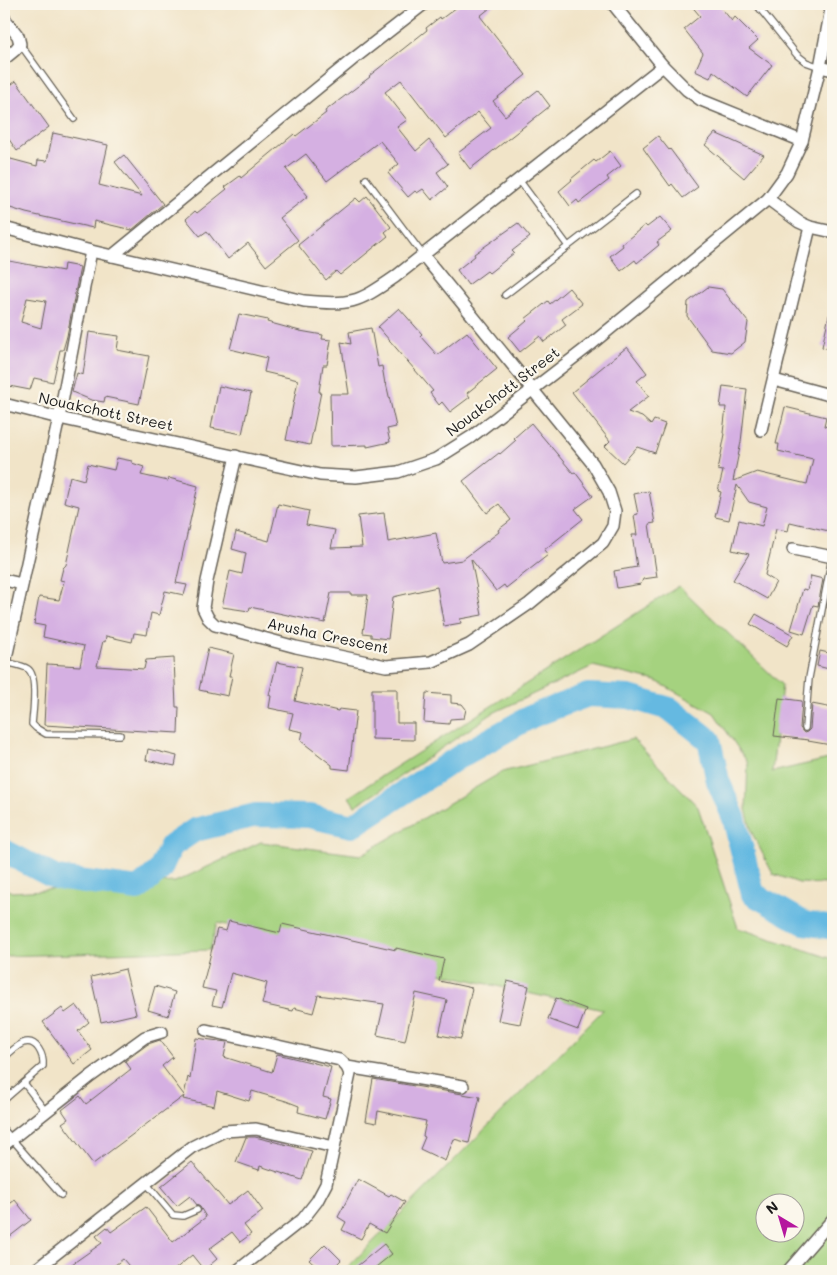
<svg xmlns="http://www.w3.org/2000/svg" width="837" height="1275" font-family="Mali,sans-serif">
	<rect width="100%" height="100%" fill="#fbf7ec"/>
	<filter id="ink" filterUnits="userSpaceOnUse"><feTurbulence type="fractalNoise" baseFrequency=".02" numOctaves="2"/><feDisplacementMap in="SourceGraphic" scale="10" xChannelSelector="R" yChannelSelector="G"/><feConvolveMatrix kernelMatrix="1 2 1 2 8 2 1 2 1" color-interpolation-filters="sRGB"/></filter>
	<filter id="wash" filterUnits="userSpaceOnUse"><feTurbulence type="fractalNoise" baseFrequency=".0096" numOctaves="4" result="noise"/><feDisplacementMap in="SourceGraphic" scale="20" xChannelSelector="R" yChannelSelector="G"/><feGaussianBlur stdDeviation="1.12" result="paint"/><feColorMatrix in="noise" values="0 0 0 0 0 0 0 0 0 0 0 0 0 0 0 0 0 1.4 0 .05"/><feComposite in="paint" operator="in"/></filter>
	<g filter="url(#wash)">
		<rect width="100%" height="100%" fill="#f1e4c8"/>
		<g fill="#a5d27f" stroke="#60774e" fill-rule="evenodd">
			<path d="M679,586L782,685L772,772L833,758V887L828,884L799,883L773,874L752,833L746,809L748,763L714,713L656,681L593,666L493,713L376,793L355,806L349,797Z"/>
			<path d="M633,739L698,807L738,928L833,959V1271H344L603,1010L217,923L210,950L4,956V888L12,892L175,882L261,842L361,855L502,772ZM764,1202H794V1232H764Z"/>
		</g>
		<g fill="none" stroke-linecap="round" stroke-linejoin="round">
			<path stroke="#65b9e1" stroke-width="24" d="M4,851L56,878L138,889L160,870L171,846L195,830L256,815L309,816L352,826L459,757L532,716L588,695L629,697L670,709L709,740L718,781L734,818L753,894L804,923L833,928"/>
		</g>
		<g id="blocks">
			<g fill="#d5b0e2" fill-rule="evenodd">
				<path d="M461,4H495L480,16L526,75L493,101L505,116L538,90L550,106L470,169L458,153L491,128L478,112L446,138L401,80L385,92L407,120L397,127L416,151L429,140L448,164L437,172L448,187L432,200L423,189L417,193L415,191L408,197L388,173L399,164L380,141L327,181L306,154L286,169L308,196L280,218L298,240L266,266L248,243L228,259L207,231L200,236L186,219L195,211L197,213L227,189L225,187L240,176L241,178L294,134L296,136L326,113L325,111L370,77L369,76L427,30L426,28L440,17L441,19Z"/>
				<path d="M690,4H718L732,21L735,17L758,40L749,48L772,65L747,97L713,71L710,78L695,71L703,53L684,29L700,16Z"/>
				<path d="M16,81L49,127L17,151L4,132V90Z"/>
				<path d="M53,133L108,145L99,185L142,196L115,162L124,155L163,204L132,230L94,221L93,228L26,213L4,206V171L7,158L37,166L38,160L47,161Z"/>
				<path d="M715,133L764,155L744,178L705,145Z"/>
				<path d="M658,136L669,150L670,149L698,187L683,198L672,184L670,186L643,148Z"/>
				<path d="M610,151L621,166L607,177L609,180L579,203L577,200L570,206L559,191L572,180L571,179L594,160L596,162Z"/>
				<path d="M367,196L391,227L385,232L388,236L340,275L336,271L326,280L298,245L356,198L360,202Z"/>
				<path d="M660,217L672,231L657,242L659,245L637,263L635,260L621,271L610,256L623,246L622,244L645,225L647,227Z"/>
				<path d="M518,223L530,237L512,251L514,253L489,273L487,271L468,285L457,270L475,256L474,254Z"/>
				<path d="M4,260L63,271L64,264L80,267L67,336L63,350H60L53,382L34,378L30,390L4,385ZM27,298L46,301L41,328L21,322Z"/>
				<path d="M708,287L722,289L748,322L745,342L731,353L712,350L687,316L688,302Z"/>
				<path d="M569,288L582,304L562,319L566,325L544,342L540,336L520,352L508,337L527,321L525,319L548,301L550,304Z"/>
				<path d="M399,308L422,334L420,336L437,355L467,332L497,369L467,393L470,397L450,412L442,402L439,405L430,393L433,391L378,327Z"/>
				<path d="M239,314L268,320L267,322L300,331L323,335L322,339L331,340L327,365H323L319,392H321L310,445L286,440L298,380L264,372L267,358L230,349Z"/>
				<path d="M829,315L833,316V350L822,347Z"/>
				<path d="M371,328L378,367L382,366L385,384L386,383L396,427L387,429L390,442L367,447V445L331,446L330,394H349L341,342L351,344L349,332Z"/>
				<path d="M89,332L119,336L117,350L149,356L139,404L105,397L104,402L91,400L72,392L77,373L83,375Z"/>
				<path d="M627,347L647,373L637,381L649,396L628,412L642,417L651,425L654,420L665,424L655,453L637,447L623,463L605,446L610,441L572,392Z"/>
				<path d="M219,386L251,393L242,434L211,428Z"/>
				<path d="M723,386L747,389L741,442L733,481L757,472L807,484L813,459L778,451L779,444H776L785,407L826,417L824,426L833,428V532L790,522L788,531L776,529L765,575L776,582L767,599L733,580L749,554L732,550L739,520L762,526L767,507L749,502L737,485L729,520L715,517L721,492L718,491L723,471L718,470L725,434L723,433L726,407H720Z"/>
				<path d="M531,423L573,473L575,472L593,496L575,509L583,519L544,550L548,555L506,588L504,585L496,591L471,559L482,615L460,619L461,623L444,626L437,587L393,597L388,639L371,637V634L363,633L368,595H351V593H331L325,623L250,607L249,611L222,607L230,571L242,574L246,553L232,549L236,532L269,541L278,504L309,511L306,525L335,530L331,548L362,547L358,516L384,513L388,542L436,533L442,563L462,560L499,532L498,530L511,520L499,504L487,513L463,481L499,453L500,454L516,440L514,438Z"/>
				<path d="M117,458L132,461V463L144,467L141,475L168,481L169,478L198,486L176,583L187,585L184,595L165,591L159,615L151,613L147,635L134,633L132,642L106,636L105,642L103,641L97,666L144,669L146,660L174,658L176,707H179L178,733L44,725L47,664L80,666L84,646L43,637L45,626L34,624L39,597L59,600L64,581L60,580L63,568L66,565L79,506L64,502L70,476L84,480L88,464L114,470Z"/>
				<path d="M649,491L655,523L649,524L657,577L643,579L641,584L617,588L614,571L637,567L632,535H637L634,515L638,514L634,494Z"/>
				<path d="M811,576L823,579L818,606L813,605L804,634L791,630L803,589L807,590Z"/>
				<path d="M832,585H833V609L827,608Z"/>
				<path d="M756,614L793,635L787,646L750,624Z"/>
				<path d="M208,648L234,654L229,676H232L228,696L199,690Z"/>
				<path d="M820,651L833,654V670L817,666Z"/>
				<path d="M277,662L302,667L295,701L338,711L339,709L356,711L349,770L332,768V765L301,741L303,732L289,729L293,713L269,708L271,696L269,695Z"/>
				<path d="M372,689H397V723H414V740L372,739Z"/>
				<path d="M426,693L451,695V703L462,704L466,709L464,718L450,719L449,724L424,722Z"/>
				<path d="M779,698L802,701L800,728L804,733L807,732L810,729L812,704L833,708V736L831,745L808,741L809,740L774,736Z"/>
				<path d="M148,749L177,756L175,766L146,760Z"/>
				<path d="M229,921L280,933L282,924L396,950V948L444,959L439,981L472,988L461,1039L439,1035L447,1000L416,993L405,1041L377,1035L384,1004L318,995L313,1013L294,1008L293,1011L262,1004L267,983L231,973L222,1007L212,1005L216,991L202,988L217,929L226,931Z"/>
				<path d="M125,969L136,1014L101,1022L91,977Z"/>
				<path d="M507,981L529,986L520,1024L498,1020Z"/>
				<path d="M155,986L175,992L168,1016L148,1010Z"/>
				<path d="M556,998L586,1009L578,1030L548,1019Z"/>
				<path d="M76,1005L89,1022L78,1031L92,1050L74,1064L43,1022L62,1008L65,1013Z"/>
				<path d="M196,1038L227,1042L224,1057L272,1072L277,1054L331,1067L323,1097L331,1099L325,1119L298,1112L299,1106L286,1101L252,1091L249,1101L217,1091L214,1106L183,1099L184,1096L93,1164L62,1123L68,1119L62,1110L80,1096L86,1104L131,1069L125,1061L148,1044L160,1040L173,1057L162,1066L184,1095L188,1077L190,1079Z"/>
				<path d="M373,1079L480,1097L469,1143L454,1139L445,1161L420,1149L425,1137L423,1136L426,1121L378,1111L376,1123L366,1121Z"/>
				<path d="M246,1137H255L312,1151L302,1180L260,1166L259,1170L236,1162Z"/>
				<path d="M192,1162L228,1205L248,1190L263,1211L244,1225L251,1234L240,1242L232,1232L209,1249L217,1259L204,1270L192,1255L173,1271H133L123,1259L107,1271H62L102,1243L96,1236L107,1227L111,1232L146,1207L173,1242L206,1217L200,1207L197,1205L190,1196L177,1206L161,1187Z"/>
				<path d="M358,1179L389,1196L391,1194L405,1202L385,1233L369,1224L361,1239L342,1230L346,1222L338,1217Z"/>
				<path d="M15,1200L31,1220L4,1241V1208Z"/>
				<path d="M325,1244L341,1260L330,1271H321L309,1260Z"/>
				<path d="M384,1244L392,1254L371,1271H351Z"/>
			</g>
		</g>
	</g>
	<g filter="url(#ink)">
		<use href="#blocks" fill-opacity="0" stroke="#676258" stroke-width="1"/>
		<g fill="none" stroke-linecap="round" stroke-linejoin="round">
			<g stroke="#676258" stroke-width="8">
				<g id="lane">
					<path d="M756,4L797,55L806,62L820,67"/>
					<path d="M20,44L74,119"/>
					<path d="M366,179L423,255"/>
					<path d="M519,180L568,246"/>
					<path d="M505,295L636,194"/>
					<path d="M5,662C12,664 22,665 28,669C38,676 33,712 32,724L36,728L46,734L120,735"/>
					<path d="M805,728L809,678L832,557"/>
					<path d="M4,1058C9,1053 17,1046 23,1043C37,1038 44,1056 43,1066L4,1100"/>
					<path d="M24,1083L46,1112"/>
					<path d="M4,1130L61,1195"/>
					<path d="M146,1183L173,1215L183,1216L197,1210"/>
				</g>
			</g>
			<g stroke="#676258" stroke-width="14">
				<g id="street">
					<path d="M613,4L663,66"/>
					<path d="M4,18L18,36L20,44L15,50L4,59"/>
					<path d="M820,67L833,70"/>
					<path d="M768,199L799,222L810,227L833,232"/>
					<path d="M4,228L91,251L304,301C351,305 356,304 395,277L663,66L687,90L701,100L802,141"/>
					<path d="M112,256L352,60L424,4"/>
					<path d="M774,380L833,396"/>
					<path d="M4,404L59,418L320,475L356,477L398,472L436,459L471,437L589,346L768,199L787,173L802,141L820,67L832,4"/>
					<path d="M761,430L810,227"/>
					<path d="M236,456L207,581L203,608L208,618L215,625L296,647L386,666L431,662L469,645L529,604L603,543L613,526L615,511L609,492L593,464L423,255"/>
					<path d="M793,549L833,557"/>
					<path d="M4,580L22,584"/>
					<path d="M4,667L59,418L91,251"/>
					<path d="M206,1030L340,1060L347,1067L350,1074L326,1184L317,1201L303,1219L237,1271"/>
					<path d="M347,1067L463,1086"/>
					<path d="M4,1145L91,1076L145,1037L162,1032"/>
					<path d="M34,1271L192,1147L224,1131L256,1129L334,1147"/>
					<path d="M788,1271L833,1219"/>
				</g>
			</g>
			<use href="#lane" stroke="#fff" stroke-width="5.5"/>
			<use href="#street" stroke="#fff" stroke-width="11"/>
		</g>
	</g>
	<g text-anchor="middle" stroke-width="4.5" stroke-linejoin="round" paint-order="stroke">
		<g font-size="15" fill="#1c1c1c" stroke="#fbf7ec">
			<text transform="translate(503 392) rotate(-37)" y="5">Nouakchott Street</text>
			<text transform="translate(106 412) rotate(12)" y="5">Nouakchott Street</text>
			<text transform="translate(328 636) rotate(12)" y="5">Arusha Crescent</text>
		</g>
	</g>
	<rect width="837" height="1275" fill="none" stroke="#fbf7ec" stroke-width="20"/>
	<g transform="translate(780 1218) rotate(322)"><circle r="24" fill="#fbf7ec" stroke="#a29f99"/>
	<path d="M0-4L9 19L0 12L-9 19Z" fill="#b5179e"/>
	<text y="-8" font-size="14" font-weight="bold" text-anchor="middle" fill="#1c1c1c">N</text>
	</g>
</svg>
